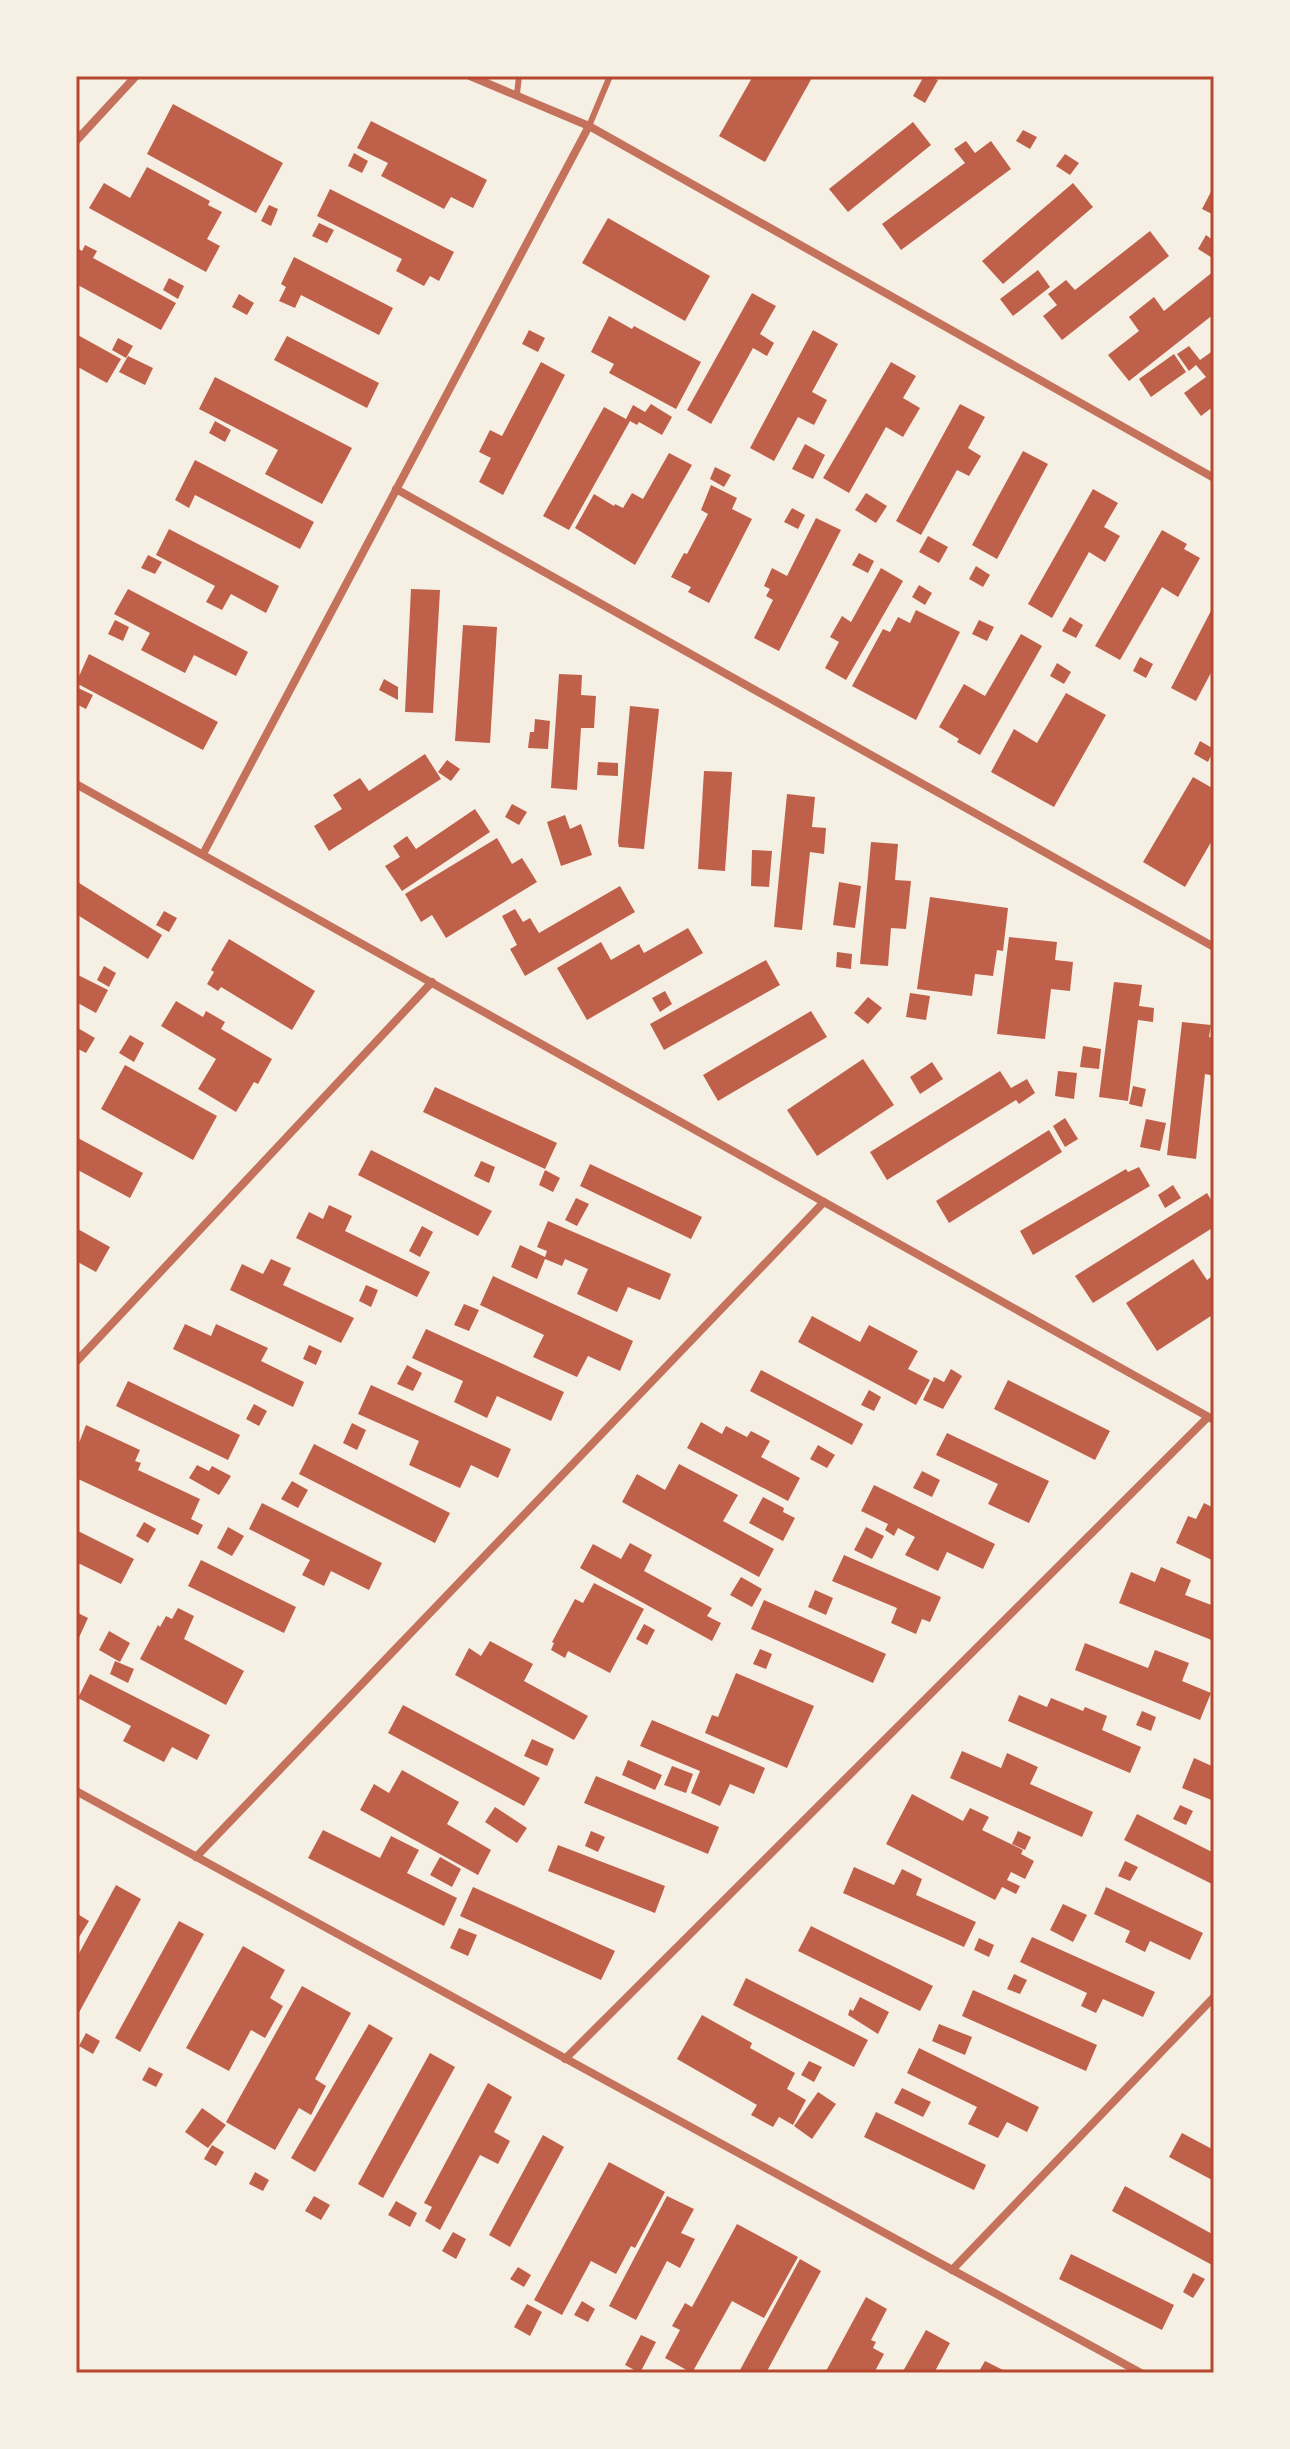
<svg xmlns="http://www.w3.org/2000/svg" width="1290" height="2449" font-family="'Roboto Serif',serif">
	<rect width="100%" height="100%" fill="#f6efe4"/>
	<g fill="#bf614a">
		<path d="M753,76H813L765,162L719,136Z"/>
		<path d="M924,76L938,80L925,103L913,96Z"/>
		<path d="M173,104L283,163L256,213L147,154Z"/>
		<path d="M371,121L487,180L473,208L451,197L444,209L381,176L388,163L357,148Z"/>
		<path d="M913,122L931,145L848,212L829,189Z"/>
		<path d="M1023,130L1037,137L1030,149L1016,141Z"/>
		<path d="M966,141L975,153L991,141L1011,169L901,250L882,224L965,163L954,149Z"/>
		<path d="M354,153L368,161L362,173L348,166Z"/>
		<path d="M1065,154L1079,163L1070,175L1056,166Z"/>
		<path d="M147,167L210,201L208,205L222,212L207,239L220,246L206,272L89,208L104,183L130,198Z"/>
		<path d="M1073,183L1093,207L1003,284L982,261Z"/>
		<path d="M1214,186V215L1202,209Z"/>
		<path d="M330,189L454,252L439,281L430,276L424,286L396,271L402,259L317,216Z"/>
		<path d="M269,205L278,209L271,226L261,221Z"/>
		<path d="M608,218L710,276L685,321L582,263Z"/>
		<path d="M319,223L334,230L327,243L312,236Z"/>
		<path d="M1150,231L1169,256L1062,340L1043,316L1057,305L1048,294L1066,280L1075,290Z"/>
		<path d="M1206,235L1214,241V259L1198,249Z"/>
		<path d="M85,245L97,251L93,258L176,303L161,330L76,284V247L82,251Z"/>
		<path d="M294,257L393,308L379,335L301,295L295,308L279,301L286,287L281,284Z"/>
		<path d="M1038,270L1050,287L1013,316L1000,299Z"/>
		<path d="M1214,271V314L1129,381L1108,355L1139,331L1129,317L1154,297L1164,311Z"/>
		<path d="M169,278L184,286L178,299L163,290Z"/>
		<path d="M752,293L776,306L760,334L774,343L767,356L753,348L711,424L687,410Z"/>
		<path d="M239,294L254,303L247,315L232,307Z"/>
		<path d="M609,316L632,329L634,326L701,362L676,409L609,373L614,364L591,352Z"/>
		<path d="M529,330L545,338L538,352L522,344Z"/>
		<path d="M813,330L838,344L812,392L827,400L814,425L798,417L774,461L750,448Z"/>
		<path d="M76,334L121,359L107,383L76,366Z"/>
		<path d="M287,336L379,383L367,408L274,360Z"/>
		<path d="M118,338L133,346L126,358L112,350Z"/>
		<path d="M1189,346L1200,360L1214,350V406L1201,416L1184,393L1206,377L1196,365L1189,371L1177,354Z"/>
		<path d="M1174,354L1186,372L1151,397L1139,379Z"/>
		<path d="M128,356L153,368L145,385L119,372Z"/>
		<path d="M541,362L565,375L503,495L479,482L491,458L479,452L490,430L502,436Z"/>
		<path d="M891,362L916,376L903,398L920,408L903,437L886,427L849,493L823,478Z"/>
		<path d="M215,377L352,448L322,504L265,474L278,450L199,409Z"/>
		<path d="M651,404L672,417L662,435L639,422L637,425L630,421L569,530L543,516L604,407L626,419L633,405L645,412Z"/>
		<path d="M960,404L985,417L968,448L981,456L969,476L957,470L921,535L896,521Z"/>
		<path d="M215,421L231,430L225,442L209,433Z"/>
		<path d="M805,444L825,455L813,479L792,469Z"/>
		<path d="M1023,451L1048,464L997,559L972,545Z"/>
		<path d="M669,453L692,465L635,565L575,528L594,494L614,506L615,504L623,508L632,493L643,499Z"/>
		<path d="M195,460L314,522L300,549L195,495L189,508L175,500Z"/>
		<path d="M715,467L731,475L724,487L710,479Z"/>
		<path d="M711,485L737,498L732,509L752,519L709,603L688,592L691,587L671,577L684,553L687,554L708,514L701,510Z"/>
		<path d="M1093,489L1118,503L1104,527L1120,536L1105,562L1089,552L1052,618L1028,604Z"/>
		<path d="M866,493L887,506L876,523L855,510Z"/>
		<path d="M792,508L805,515L798,529L784,522Z"/>
		<path d="M816,518L841,530L779,651L754,638L773,600L766,596L770,589L764,586L772,568L787,576Z"/>
		<path d="M169,529L279,586L266,613L231,594L222,610L206,602L215,586L156,555Z"/>
		<path d="M1162,530L1187,544L1184,549L1200,558L1178,597L1162,587L1120,660L1095,646Z"/>
		<path d="M928,536L948,547L939,563L919,552Z"/>
		<path d="M859,553L874,561L868,573L852,565Z"/>
		<path d="M148,555L162,562L155,574L141,568Z"/>
		<path d="M976,566L990,575L983,587L969,579Z"/>
		<path d="M881,568L903,581L846,680L825,668L839,642L830,637L842,616L851,622Z"/>
		<path d="M919,585L932,593L925,605L912,597Z"/>
		<path d="M128,589L248,652L236,676L194,655L185,673L141,650L150,633L114,614Z"/>
		<path d="M411,589L440,590L433,713L405,712Z"/>
		<path d="M1214,605V667L1196,701L1171,688Z"/>
		<path d="M916,610L960,632L916,720L852,686L883,629L890,632L898,617L910,623Z"/>
		<path d="M1070,617L1083,625L1076,638L1062,631Z"/>
		<path d="M115,620L129,627L123,641L108,634Z"/>
		<path d="M979,620L994,627L987,641L972,634Z"/>
		<path d="M463,625L497,627L490,743L455,741Z"/>
		<path d="M1021,634L1042,646L980,755L957,742L959,739L939,727L964,684L985,696Z"/>
		<path d="M89,654L218,722L203,750L76,683Z"/>
		<path d="M1140,657L1153,664L1146,678L1133,671Z"/>
		<path d="M1057,663L1071,672L1064,684L1050,676Z"/>
		<path d="M559,674L582,675L581,695L596,696L594,728H581L577,790L551,788Z"/>
		<path d="M384,679L398,687V700L379,690Z"/>
		<path d="M76,687L93,695L86,709L76,704Z"/>
		<path d="M1066,693L1106,715L1054,807L991,772L1014,729L1037,743Z"/>
		<path d="M630,706L659,709L644,849L619,847L618,842Z"/>
		<path d="M535,719L550,721L548,749L528,748L530,732H534Z"/>
		<path d="M1200,741L1214,749L1208,762L1194,754Z"/>
		<path d="M425,754L441,779L329,851L314,826L342,809L333,795L360,778L369,791Z"/>
		<path d="M447,760L460,769L451,781L438,772Z"/>
		<path d="M598,762L618,763V776L597,775Z"/>
		<path d="M704,771L732,772L725,871L698,869Z"/>
		<path d="M1193,777L1214,789V837L1185,887L1143,862Z"/>
		<path d="M787,794L815,797L812,827L826,828L824,854L810,852L802,930L774,927Z"/>
		<path d="M512,804L527,812L519,825L505,817Z"/>
		<path d="M475,809L490,832L402,891L385,866L400,857L393,846L407,836L416,849Z"/>
		<path d="M565,815L570,829L581,824L592,855L561,866L547,822Z"/>
		<path d="M497,838L512,864L522,858L537,882L446,938L432,915L421,922L405,894Z"/>
		<path d="M871,842L898,844L895,880L911,881L906,929L891,928L888,966L860,964Z"/>
		<path d="M752,850L772,851L769,887L751,886Z"/>
		<path d="M76,881L162,935L148,959L76,914Z"/>
		<path d="M839,882L861,886L855,928L833,925Z"/>
		<path d="M620,886L635,912L525,976L510,949L517,945L502,916L515,909L523,922L530,918L539,933Z"/>
		<path d="M930,897L1008,908L1003,951L997,950L993,976L975,974L972,996L917,989Z"/>
		<path d="M164,911L177,918L169,932L156,925Z"/>
		<path d="M688,928L703,953L587,1020L557,968L601,942L611,960L639,944L644,953Z"/>
		<path d="M1009,937L1057,942L1055,960L1073,962L1070,991L1051,989L1045,1039L997,1034Z"/>
		<path d="M229,939L315,991L292,1030L221,987L218,991L207,984L214,972L211,970Z"/>
		<path d="M837,952L852,954L851,969L836,967Z"/>
		<path d="M766,960L780,985L664,1050L650,1024Z"/>
		<path d="M104,966L116,973L109,987L97,980Z"/>
		<path d="M76,974L108,990L96,1013L76,1002Z"/>
		<path d="M1114,982L1142,985L1139,1006L1154,1008L1153,1022L1138,1020L1128,1101L1099,1097Z"/>
		<path d="M665,991L672,1004L660,1012L652,998Z"/>
		<path d="M910,993L930,996L926,1020L906,1017Z"/>
		<path d="M868,997L882,1008L868,1024L854,1013Z"/>
		<path d="M176,1001L203,1017L206,1011L225,1022L221,1029L272,1059L258,1084L254,1082L236,1112L198,1089L216,1059L161,1026Z"/>
		<path d="M811,1011L827,1037L718,1101L703,1075Z"/>
		<path d="M1182,1022L1211,1025L1209,1037L1214,1038V1076L1205,1074L1196,1159L1167,1155Z"/>
		<path d="M76,1027L95,1038L86,1053L76,1048Z"/>
		<path d="M130,1035L144,1043L134,1062L119,1053Z"/>
		<path d="M1083,1046L1101,1049L1099,1069L1080,1067Z"/>
		<path d="M863,1059L894,1105L817,1156L787,1110Z"/>
		<path d="M932,1062L943,1079L920,1094L910,1077Z"/>
		<path d="M125,1065L217,1116L193,1160L101,1109Z"/>
		<path d="M1000,1071L1011,1088L1027,1079L1035,1093L1019,1104L1016,1100L887,1180L870,1152Z"/>
		<path d="M1058,1071L1077,1073L1074,1099L1055,1096Z"/>
		<path d="M1133,1086L1146,1089L1142,1107L1129,1104Z"/>
		<path d="M435,1087L557,1143L545,1169L423,1112Z"/>
		<path d="M1065,1118L1078,1139L1065,1147L1053,1126Z"/>
		<path d="M1146,1119L1166,1123L1160,1151L1140,1147Z"/>
		<path d="M1049,1130L1062,1152L949,1223L936,1201Z"/>
		<path d="M76,1137L143,1173L130,1198L76,1169Z"/>
		<path d="M371,1150L492,1211L478,1236L358,1175Z"/>
		<path d="M481,1161L495,1167L489,1183L474,1176Z"/>
		<path d="M590,1164L702,1217L691,1239L580,1186Z"/>
		<path d="M1139,1167L1150,1186L1033,1255L1020,1231L1126,1169L1128,1172Z"/>
		<path d="M545,1170L560,1178L553,1192L539,1185Z"/>
		<path d="M1173,1185L1181,1198L1165,1208L1158,1195Z"/>
		<path d="M1207,1193L1214,1205V1227L1093,1303L1075,1276Z"/>
		<path d="M576,1198L589,1204L577,1226L565,1220Z"/>
		<path d="M329,1205L352,1216L345,1231L430,1272L417,1297L296,1238L309,1212L323,1219Z"/>
		<path d="M548,1221L671,1274L660,1300L628,1287L617,1312L577,1294L588,1269L565,1259L562,1266L545,1259L537,1279L511,1267L520,1245L545,1257L547,1251L537,1247Z"/>
		<path d="M422,1226L433,1232L420,1257L409,1251Z"/>
		<path d="M76,1228L110,1247L96,1272L76,1261Z"/>
		<path d="M271,1259L291,1268L283,1285L354,1318L341,1343L230,1290L242,1264L263,1274Z"/>
		<path d="M1193,1259L1207,1280L1214,1275V1314L1157,1351L1126,1303Z"/>
		<path d="M493,1276L633,1341L620,1371L588,1356L577,1377L533,1357L544,1335L480,1305Z"/>
		<path d="M366,1285L378,1290L371,1307L359,1301Z"/>
		<path d="M464,1304L479,1310L469,1331L454,1325Z"/>
		<path d="M812,1316L860,1342L869,1325L918,1351L908,1369L930,1380L916,1405L798,1342Z"/>
		<path d="M185,1324L211,1336L216,1324L268,1348L261,1361L304,1382L293,1407L173,1349Z"/>
		<path d="M426,1329L564,1392L551,1421L497,1396L487,1418L454,1402L463,1381L412,1358Z"/>
		<path d="M309,1345L322,1351L316,1365L303,1359Z"/>
		<path d="M407,1365L422,1373L413,1391L397,1384Z"/>
		<path d="M951,1369L962,1376L943,1409L923,1400L934,1377L944,1382Z"/>
		<path d="M761,1370L863,1424L852,1445L750,1391Z"/>
		<path d="M1008,1380L1110,1431L1095,1460L994,1409Z"/>
		<path d="M128,1381L240,1435L228,1460L116,1406Z"/>
		<path d="M371,1385L511,1449L498,1478L471,1465L460,1488L409,1465L419,1441L358,1414Z"/>
		<path d="M869,1390L881,1397L874,1411L861,1405Z"/>
		<path d="M254,1404L267,1411L259,1426L246,1419Z"/>
		<path d="M701,1422L722,1434L726,1426L747,1437L751,1431L770,1441L761,1457L800,1478L788,1501L687,1448Z"/>
		<path d="M352,1423L366,1430L357,1450L343,1443Z"/>
		<path d="M86,1425L140,1450L135,1461L141,1463L138,1470L200,1499L191,1519L203,1525L198,1535L76,1478V1442L79,1443Z"/>
		<path d="M947,1433L1049,1481L1029,1523L988,1504L998,1484L936,1455Z"/>
		<path d="M314,1444L450,1513L435,1543L299,1474Z"/>
		<path d="M818,1445L835,1455L827,1468L810,1459Z"/>
		<path d="M679,1464L738,1495L723,1521L774,1549L759,1577L622,1502L637,1474L665,1490Z"/>
		<path d="M197,1465L209,1471L212,1466L231,1476L219,1495L189,1478Z"/>
		<path d="M922,1471L940,1480L932,1497L913,1488Z"/>
		<path d="M292,1481L308,1490L298,1508L281,1499Z"/>
		<path d="M874,1485L995,1544L983,1569L947,1552L938,1571L905,1555L915,1537L898,1528L894,1536L885,1530L888,1524L861,1511Z"/>
		<path d="M763,1497L784,1508L783,1512L795,1518L783,1541L749,1523Z"/>
		<path d="M262,1503L382,1563L369,1590L331,1571L324,1586L302,1575L310,1560L249,1529Z"/>
		<path d="M1204,1503L1214,1508V1561L1176,1543L1188,1516L1196,1519Z"/>
		<path d="M144,1522L156,1529L148,1543L136,1536Z"/>
		<path d="M228,1527L244,1536L232,1556L217,1548Z"/>
		<path d="M866,1527L884,1536L872,1559L854,1550Z"/>
		<path d="M76,1530L134,1559L121,1584L76,1562Z"/>
		<path d="M630,1543L652,1555L644,1571L712,1608L707,1616L721,1623L712,1641L580,1568L593,1544L621,1559Z"/>
		<path d="M844,1555L941,1597L930,1622L922,1619L916,1634L891,1623L897,1608L832,1581Z"/>
		<path d="M201,1560L296,1607L284,1633L188,1586Z"/>
		<path d="M1161,1567L1191,1580L1185,1595L1214,1606V1641L1119,1603L1131,1572L1155,1582Z"/>
		<path d="M741,1577L762,1589L752,1607L730,1595Z"/>
		<path d="M594,1583L644,1609L610,1673L568,1651L565,1658L551,1650L554,1643L552,1642L575,1599L583,1603Z"/>
		<path d="M815,1590L833,1598L826,1615L808,1607Z"/>
		<path d="M764,1600L886,1654L873,1683L751,1629Z"/>
		<path d="M178,1608L194,1616L184,1639L244,1671L226,1705L140,1659L158,1625L160,1627L166,1616L172,1619Z"/>
		<path d="M76,1612L88,1618L76,1644Z"/>
		<path d="M644,1624L655,1630L647,1645L636,1639Z"/>
		<path d="M109,1631L130,1643L120,1662L99,1650Z"/>
		<path d="M490,1641L533,1664L524,1681L588,1716L574,1740L455,1675L469,1648L481,1656Z"/>
		<path d="M1085,1643L1148,1668L1155,1650L1189,1663L1182,1681L1211,1693L1200,1720L1075,1670Z"/>
		<path d="M760,1649L772,1654L766,1669L753,1664Z"/>
		<path d="M115,1661L134,1669L128,1683L110,1674Z"/>
		<path d="M736,1673L814,1706L787,1768L705,1733L712,1715L718,1717Z"/>
		<path d="M90,1674L210,1735L197,1760L172,1747L164,1762L123,1741L131,1726L78,1698Z"/>
		<path d="M1019,1695L1047,1707L1051,1698L1083,1711L1085,1707L1107,1716L1102,1730L1141,1747L1130,1773L1008,1721Z"/>
		<path d="M403,1705L540,1778L524,1806L388,1733Z"/>
		<path d="M1142,1711L1156,1717L1151,1731L1136,1725Z"/>
		<path d="M652,1720L765,1768L754,1794L730,1784L720,1806L691,1793L700,1771L640,1746Z"/>
		<path d="M532,1739L554,1749L547,1766L524,1756Z"/>
		<path d="M962,1751L1001,1768L1007,1753L1038,1767L1030,1784L1093,1812L1082,1837L950,1778Z"/>
		<path d="M1194,1758L1214,1767V1801L1182,1788Z"/>
		<path d="M628,1760L662,1775L655,1790L622,1775Z"/>
		<path d="M672,1766L693,1774L686,1793L664,1785Z"/>
		<path d="M402,1770L459,1802L447,1824L491,1850L478,1875L360,1810L374,1784L389,1793Z"/>
		<path d="M596,1776L719,1827L708,1854L584,1803Z"/>
		<path d="M912,1794L963,1821L970,1808L989,1817L982,1830L1023,1850L1021,1854L1034,1861L1025,1879L1011,1872L1007,1880L1020,1886L1016,1894L1002,1887L995,1900L886,1844Z"/>
		<path d="M1180,1805L1193,1811L1186,1825L1173,1819Z"/>
		<path d="M495,1807L527,1828L517,1843L485,1822Z"/>
		<path d="M1137,1814L1214,1853V1885L1124,1840Z"/>
		<path d="M323,1830L380,1858L391,1836L419,1850L407,1873L457,1898L444,1926L308,1858Z"/>
		<path d="M591,1831L605,1837L598,1852L585,1846Z"/>
		<path d="M1018,1831L1031,1837L1025,1850L1012,1844Z"/>
		<path d="M558,1845L665,1886L655,1913L548,1871Z"/>
		<path d="M440,1857L461,1869L452,1887L430,1875Z"/>
		<path d="M1125,1861L1138,1867L1130,1881L1118,1876Z"/>
		<path d="M854,1867L894,1885L902,1869L922,1879L916,1895L976,1922L964,1947L843,1893Z"/>
		<path d="M116,1885L141,1899L76,2018V1959Z"/>
		<path d="M473,1887L615,1951L601,1980L460,1916Z"/>
		<path d="M1106,1887L1203,1933L1190,1960L1150,1941L1145,1952L1125,1942L1130,1931L1094,1914Z"/>
		<path d="M1063,1904L1087,1915L1073,1942L1050,1930Z"/>
		<path d="M76,1913L89,1921L76,1942Z"/>
		<path d="M179,1921L204,1934L140,2052L115,2038Z"/>
		<path d="M811,1926L933,1986L920,2011L798,1951Z"/>
		<path d="M459,1928L477,1935L468,1956L450,1948Z"/>
		<path d="M1032,1937L1155,1992L1143,2017L1103,1999L1096,2013L1081,2006L1087,1993L1020,1962Z"/>
		<path d="M979,1938L994,1945L989,1957L974,1950Z"/>
		<path d="M243,1946L285,1970L270,1998L283,2006L265,2038L251,2030L229,2071L186,2048Z"/>
		<path d="M1014,1974L1027,1980L1020,1994L1007,1989Z"/>
		<path d="M746,1978L868,2040L854,2067L733,2005Z"/>
		<path d="M302,1986L351,2013L315,2079L326,2086L311,2115L299,2108L275,2150L226,2122Z"/>
		<path d="M973,1990L1097,2045L1086,2071L962,2016Z"/>
		<path d="M860,1997L889,2012L878,2034L848,2015L850,2009L853,2011Z"/>
		<path d="M702,2015L752,2043L750,2048L795,2073L787,2089L806,2100L793,2125L779,2117L773,2127L751,2115L757,2105L677,2059Z"/>
		<path d="M369,2024L393,2038L315,2172L291,2158Z"/>
		<path d="M939,2024L972,2037L965,2055L932,2041Z"/>
		<path d="M86,2033L100,2041L93,2054L79,2046Z"/>
		<path d="M919,2048L1039,2107L1027,2132L1007,2122L998,2138L968,2124L977,2107L907,2073Z"/>
		<path d="M430,2053L455,2067L383,2198L358,2184Z"/>
		<path d="M809,2061L822,2067L814,2082L801,2075Z"/>
		<path d="M149,2067L163,2074L156,2087L142,2080Z"/>
		<path d="M488,2083L512,2097L494,2132L510,2141L498,2164L480,2155L440,2230L425,2221L432,2207L424,2203Z"/>
		<path d="M902,2088L931,2102L923,2117L894,2103Z"/>
		<path d="M818,2092L836,2104L812,2139L794,2126Z"/>
		<path d="M202,2108L226,2125L208,2148L185,2132Z"/>
		<path d="M876,2112L986,2165L974,2190L864,2137Z"/>
		<path d="M1182,2133L1214,2150V2181L1169,2157Z"/>
		<path d="M543,2135L564,2147L510,2247L489,2235Z"/>
		<path d="M212,2145L224,2152L216,2166L204,2159Z"/>
		<path d="M609,2162L665,2192L635,2248L631,2246L616,2274L591,2261L562,2315L534,2300Z"/>
		<path d="M255,2172L269,2180L263,2191L249,2184Z"/>
		<path d="M1125,2186L1214,2235V2266L1112,2211Z"/>
		<path d="M314,2196L330,2205L321,2220L305,2211Z"/>
		<path d="M667,2196L694,2209L681,2233L695,2239L680,2268L667,2261L636,2320L609,2306Z"/>
		<path d="M396,2201L417,2213L410,2227L388,2215Z"/>
		<path d="M737,2224L798,2257L764,2318L732,2301L692,2373L665,2358L680,2330L672,2326L685,2303L692,2307Z"/>
		<path d="M453,2232L466,2239L456,2259L442,2251Z"/>
		<path d="M1071,2254L1174,2305L1162,2330L1059,2279Z"/>
		<path d="M800,2259L821,2271L766,2373H745L740,2370Z"/>
		<path d="M518,2267L531,2275L524,2287L510,2279Z"/>
		<path d="M1193,2273L1205,2279L1193,2298L1183,2292Z"/>
		<path d="M866,2297L887,2309L871,2340L876,2342L873,2348L884,2354L874,2373H825Z"/>
		<path d="M582,2301L595,2309L588,2322L574,2315Z"/>
		<path d="M527,2304L542,2312L530,2336L514,2327Z"/>
		<path d="M926,2330L950,2343L934,2373H902Z"/>
		<path d="M641,2335L656,2342L640,2373L625,2365Z"/>
		<path d="M985,2361L1009,2373H978Z"/>
	</g>
	<g fill="none" stroke-linecap="round" stroke-linejoin="round">
		<g stroke="#c5725c" stroke-width="6">
			<path d="M517,94L519,76"/>
			<path d="M589,126L610,76"/>
		</g>
		<g stroke="#c5725c" stroke-width="8">
			<path d="M470,76L589,126L1214,478"/>
			<path d="M76,141L136,76"/>
			<path d="M396,489L1214,947"/>
			<path d="M76,784L1214,1420"/>
			<path d="M203,854L589,126"/>
			<path d="M76,1362L432,982"/>
			<path d="M76,1791L1141,2373"/>
			<path d="M196,1857L824,1202"/>
			<path d="M565,2059L1208,1417"/>
			<path d="M952,2270L1214,1997"/>
		</g>
	</g>
	<rect width="1290" height="2449" fill="none" stroke="#f6efe4" stroke-width="156"/>
	<rect x="78" y="78" width="1134" height="2293" fill="none" stroke="#b5482f" stroke-width="3"/>
</svg>
